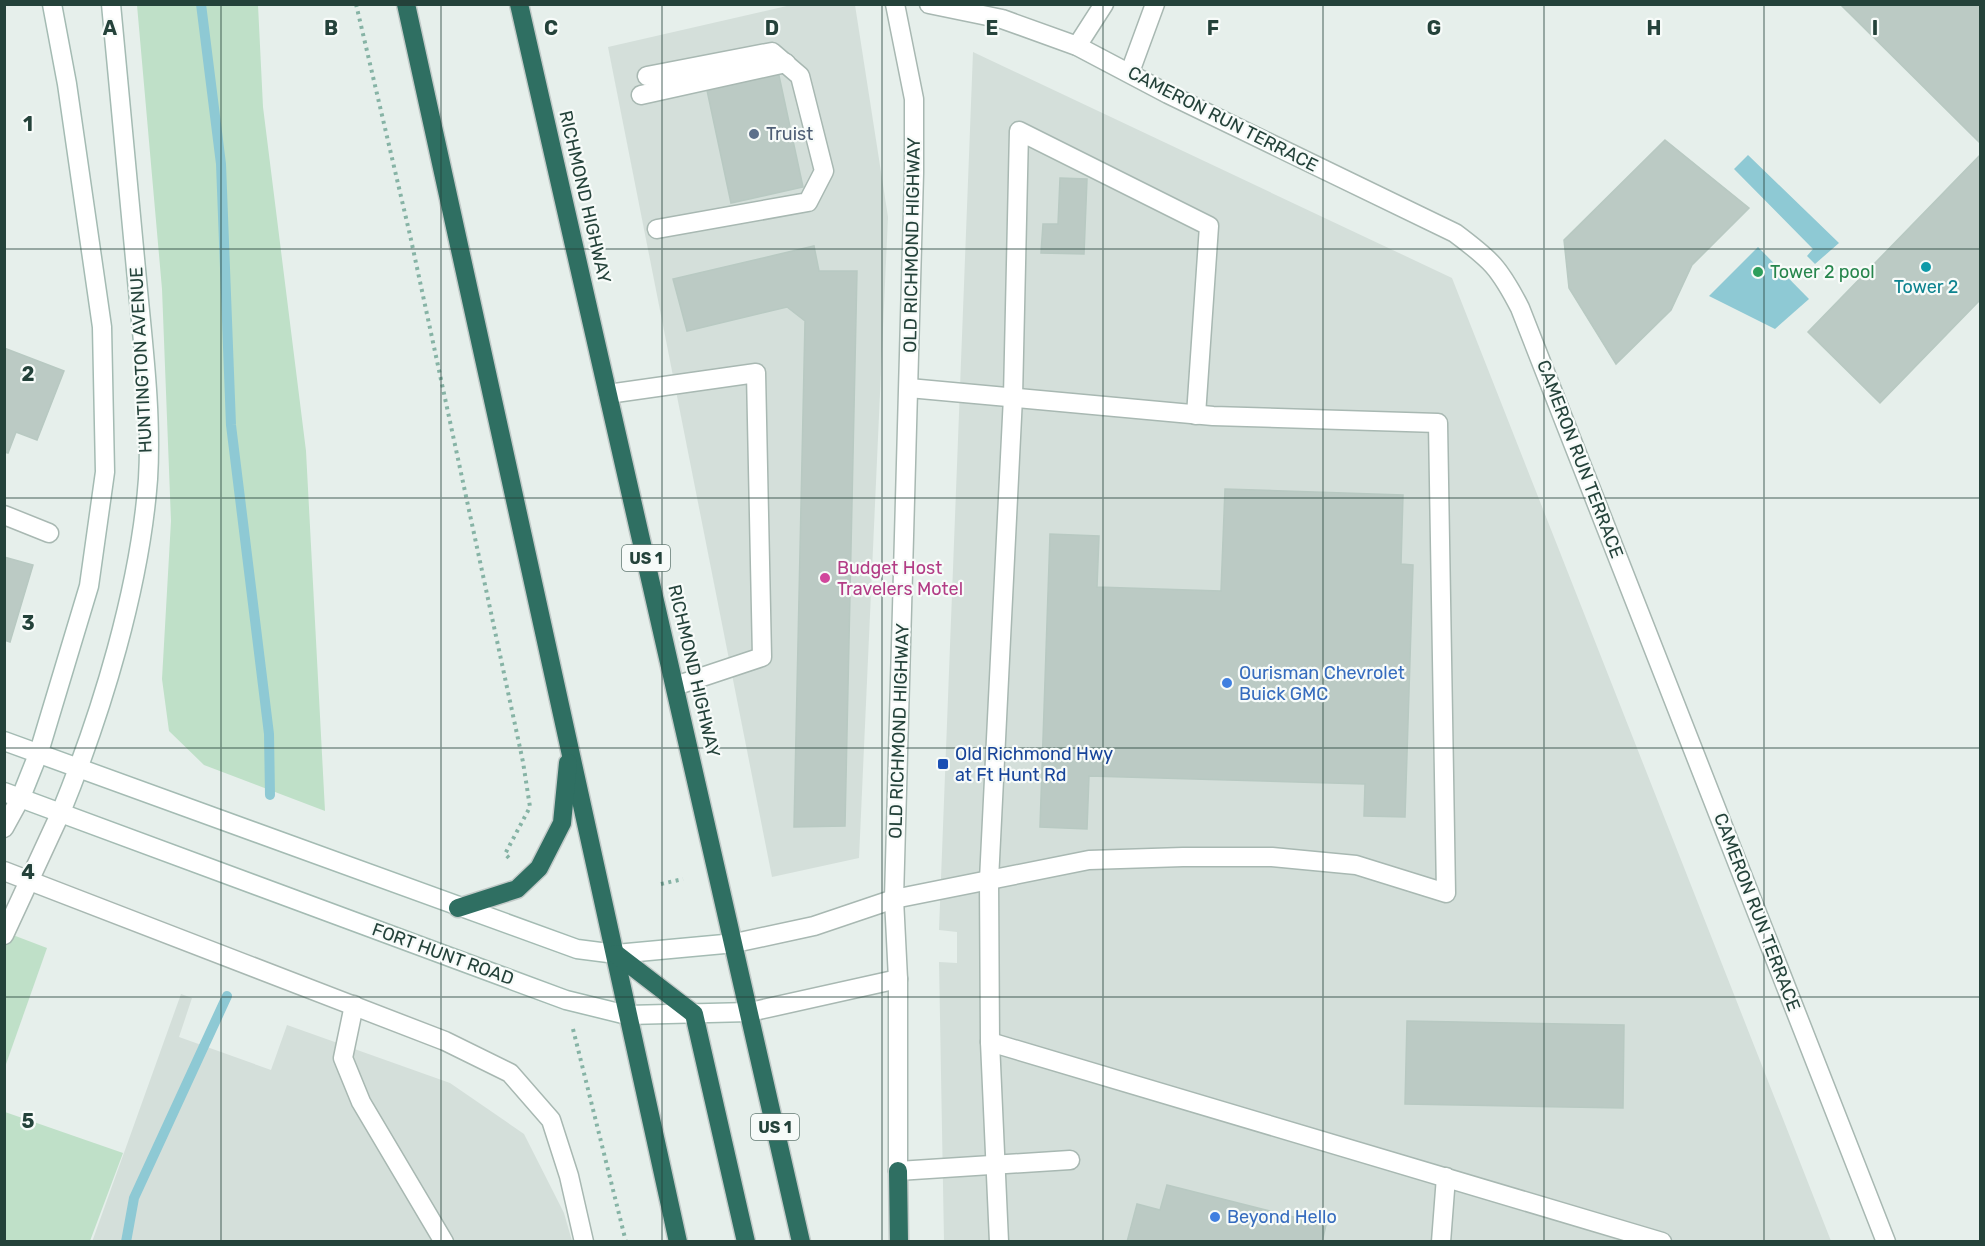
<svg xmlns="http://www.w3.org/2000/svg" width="1985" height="1246" font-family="Rubik,sans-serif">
	<rect width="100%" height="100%" fill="#e6efeb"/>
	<g fill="#d4dfda">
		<path d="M791,5H855L888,217L859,858L772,877L608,47Z"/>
		<path d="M973,52L1452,278L1831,1241H944L939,962L957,963V932L939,930Z"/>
		<path d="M181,994L192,998L179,1037L271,1070L287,1025L450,1083L524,1134L564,1213L572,1241L92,1242Z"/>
	</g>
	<g fill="#bfe0c8">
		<path d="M137,5H258L263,107L306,451L325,811L204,765L169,731L162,679L171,521L162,289Z"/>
		<path d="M5,932L47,948L5,1067Z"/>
		<path d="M5,1112L123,1153L90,1241H5Z"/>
	</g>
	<g fill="#8ec9d4">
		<path d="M1748,155L1839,243L1815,264L1807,256L1813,249L1734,169Z"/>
		<path d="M1758,247L1809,299L1775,329L1709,296Z"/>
	</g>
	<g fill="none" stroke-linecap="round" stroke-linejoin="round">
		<g stroke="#8ec9d4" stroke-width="10">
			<path d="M201,4L221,164L231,425L269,734L270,795"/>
			<path d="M126,1242L134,1198L227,996"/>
		</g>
	</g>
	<g fill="#bbcac4" stroke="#b8c9c2" stroke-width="1.5">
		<path d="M1840,4H1980V143Z"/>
		<path d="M701,62L778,71L803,187L731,203Z"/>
		<path d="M1665,140L1749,208L1692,265L1671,310L1616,364L1569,288L1564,240Z"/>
		<path d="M1980,155V300L1880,403L1808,332Z"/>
		<path d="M1060,178L1087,179L1084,254L1041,253L1043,224H1058Z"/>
		<path d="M814,246L819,271H857L845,826L794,827L805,321L787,307L687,331L673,279Z"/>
		<path d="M4,348L64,371L37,440L16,432L8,453L4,452Z"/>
		<path d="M1225,489L1403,495L1401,564L1413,565L1405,817L1364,816L1365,784L1089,776L1087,829L1040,827L1050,534L1099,536L1097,587L1221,591Z"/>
		<path d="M4,557L33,565L10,642L4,640Z"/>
		<path d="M1407,1021L1624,1025L1623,1108L1405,1104Z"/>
		<path d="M1167,1185L1326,1225L1322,1242H1127L1137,1204L1160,1210Z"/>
	</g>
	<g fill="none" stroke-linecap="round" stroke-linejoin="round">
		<g stroke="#a8b8b2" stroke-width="21">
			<g id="lane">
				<path d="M1077,46L1104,4"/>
				<path d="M1130,72L1155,4"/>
				<path d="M647,76L772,52L800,76L824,171L808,202L657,229"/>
				<path d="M641,95L786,63"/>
				<path d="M608,394L756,373L762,657L675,686"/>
				<path d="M4,828L21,797"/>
				<path d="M4,871L445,1041L510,1073L551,1120L569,1176L584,1242"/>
				<path d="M894,899L1089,860L1183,857H1272L1356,865L1446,893L1438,423L1213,416L909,388"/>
				<path d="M4,935L61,812"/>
				<path d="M354,1005L343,1058L361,1102L444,1242"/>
				<path d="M990,1042L1662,1242"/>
				<path d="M898,1171L1070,1160"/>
				<path d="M999,1242L990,1042L989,880L1013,397L1019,131L1209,226L1196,415"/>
				<path d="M1441,1242L1446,1177"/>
			</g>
		</g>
		<g stroke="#a8b8b2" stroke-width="21">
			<g id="street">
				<path d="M895,4L914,99V173L894,899L898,979V1171"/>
				<path d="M929,4L1002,19L1077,46L1168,94L1455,233C1491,260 1499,267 1520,308L1886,1242"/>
				<path d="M4,515L49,533"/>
				<path d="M735,943L814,926L894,899"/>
				<path d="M750,1012L898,979"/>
			</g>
		</g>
		<g stroke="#a4bbb3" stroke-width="21">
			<g id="secondary">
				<path d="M4,741L577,949L616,954L735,943"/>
				<path d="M4,792L566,1000L627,1015L750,1012"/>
				<path d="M21,797L39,752L89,586L105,472L102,327L67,84L52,4"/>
				<path d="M61,812C102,712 140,587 148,479C152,413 143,345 137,280C128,188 119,96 111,4"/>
			</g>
		</g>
		<g stroke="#c2cac8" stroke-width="21">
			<g id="highway">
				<path d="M406,4L678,1242"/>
				<path d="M519,4L801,1242"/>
				<path d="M458,908L517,889L539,868L562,823L568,763"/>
				<path d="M616,954L694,1014L746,1242"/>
				<path d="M898,1171L899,1242"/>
			</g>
		</g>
		<g stroke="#86b3a5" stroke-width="4" stroke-dasharray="3 4.5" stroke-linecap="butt">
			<path d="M356,4L410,235L523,762L530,807L505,854L510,859"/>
			<path d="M661,884L683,879"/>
			<path d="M573,1029L626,1242"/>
		</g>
		<use href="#lane" stroke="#fff" stroke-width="18"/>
		<use href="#street" stroke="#fff" stroke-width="18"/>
		<use href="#secondary" stroke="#fff" stroke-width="18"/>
		<use href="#highway" stroke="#2f6f62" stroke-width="18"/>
	</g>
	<path fill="none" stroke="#24423a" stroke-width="1.5" stroke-opacity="0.55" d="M221,4V1242M441,4V1242M662,4V1242M882,4V1242M1103,4V1242M1323,4V1242M1544,4V1242M1764,4V1242M4,249H1980M4,498H1980M4,748H1980M4,997H1980"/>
	<circle fill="#5c6f8a" stroke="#f7fbf9" stroke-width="2" cx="754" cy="134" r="6"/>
	<circle fill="#0f9aa8" stroke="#f7fbf9" stroke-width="2" cx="1926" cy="267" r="6"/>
	<circle fill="#2e9e5b" stroke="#f7fbf9" stroke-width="2" cx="1758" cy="272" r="6"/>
	<circle fill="#d1479c" stroke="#f7fbf9" stroke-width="2" cx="825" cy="578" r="6"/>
	<g fill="#3f7fe0" stroke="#f7fbf9" stroke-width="2">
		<circle cx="1227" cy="683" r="6"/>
		<circle cx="1215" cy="1217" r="6"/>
	</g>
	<rect fill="#1a4fb4" stroke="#f7fbf9" stroke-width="2" x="937" y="758" width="12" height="12" rx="3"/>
	<g text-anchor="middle" stroke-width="4.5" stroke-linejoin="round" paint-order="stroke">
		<g fill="#f7fbf9" stroke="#637a73" stroke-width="1.5">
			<rect x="622" y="545" width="48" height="26" rx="4.5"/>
			<rect x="751" y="1114" width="48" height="26" rx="4.5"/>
		</g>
		<g font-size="16" font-weight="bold" fill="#24423a">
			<text x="646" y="564">US 1</text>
			<text x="775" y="1133">US 1</text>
		</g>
		<g font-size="18" fill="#24423a" stroke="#f7fbf9">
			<text transform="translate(1223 119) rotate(27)" y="6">CAMERON RUN TERRACE</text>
			<text transform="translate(585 197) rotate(77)" y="6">RICHMOND HIGHWAY</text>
			<text transform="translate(912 245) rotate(-89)" y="6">OLD RICHMOND HIGHWAY</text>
			<text transform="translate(141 360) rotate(-93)" y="6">HUNTINGTON AVENUE</text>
			<text transform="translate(1580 459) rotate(69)" y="6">CAMERON RUN TERRACE</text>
			<text transform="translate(694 671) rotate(77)" y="6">RICHMOND HIGHWAY</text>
			<text transform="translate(899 731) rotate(-88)" y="6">OLD RICHMOND HIGHWAY</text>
			<text transform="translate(1757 912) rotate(69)" y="6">CAMERON RUN TERRACE</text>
			<text transform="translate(443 954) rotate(20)" y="6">FORT HUNT ROAD</text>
		</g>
		<g font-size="18" fill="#4e5e75" stroke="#f7fbf9" text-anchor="start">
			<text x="766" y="140">Truist</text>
		</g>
		<g font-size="18" fill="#27864d" stroke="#f7fbf9" text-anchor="start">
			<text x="1770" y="278">Tower 2 pool</text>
		</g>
		<g font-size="18" fill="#0d838f" stroke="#f7fbf9">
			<text x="1926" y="293">Tower 2</text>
		</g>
		<g font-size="18" fill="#b23c85" stroke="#f7fbf9" text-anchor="start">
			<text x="837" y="574">Budget Host<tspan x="837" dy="21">Travelers Motel</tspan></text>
		</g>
		<g font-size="18" fill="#366cbe" stroke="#f7fbf9" text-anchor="start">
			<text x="1239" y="679">Ourisman Chevrolet<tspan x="1239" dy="21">Buick GMC</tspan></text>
			<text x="1227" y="1223">Beyond Hello</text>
		</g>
		<g font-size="18" fill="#164399" stroke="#f7fbf9" text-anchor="start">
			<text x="955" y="760">Old Richmond Hwy<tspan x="955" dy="21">at Ft Hunt Rd</tspan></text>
		</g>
	</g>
	<g font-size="20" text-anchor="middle" font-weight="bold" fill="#24423a" stroke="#f7fbf9" stroke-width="4.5" stroke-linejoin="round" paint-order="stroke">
		<text x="110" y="35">A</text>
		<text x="331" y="35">B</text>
		<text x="551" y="35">C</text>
		<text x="772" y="35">D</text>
		<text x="992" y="35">E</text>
		<text x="1213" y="35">F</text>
		<text x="1434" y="35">G</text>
		<text x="1654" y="35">H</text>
		<text x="1875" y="35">I</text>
		<text x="28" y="131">1</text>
		<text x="28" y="381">2</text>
		<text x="28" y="630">3</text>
		<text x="28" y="879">4</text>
		<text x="28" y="1128">5</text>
	</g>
	<rect width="1985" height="1246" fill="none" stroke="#24423a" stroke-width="12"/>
</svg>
